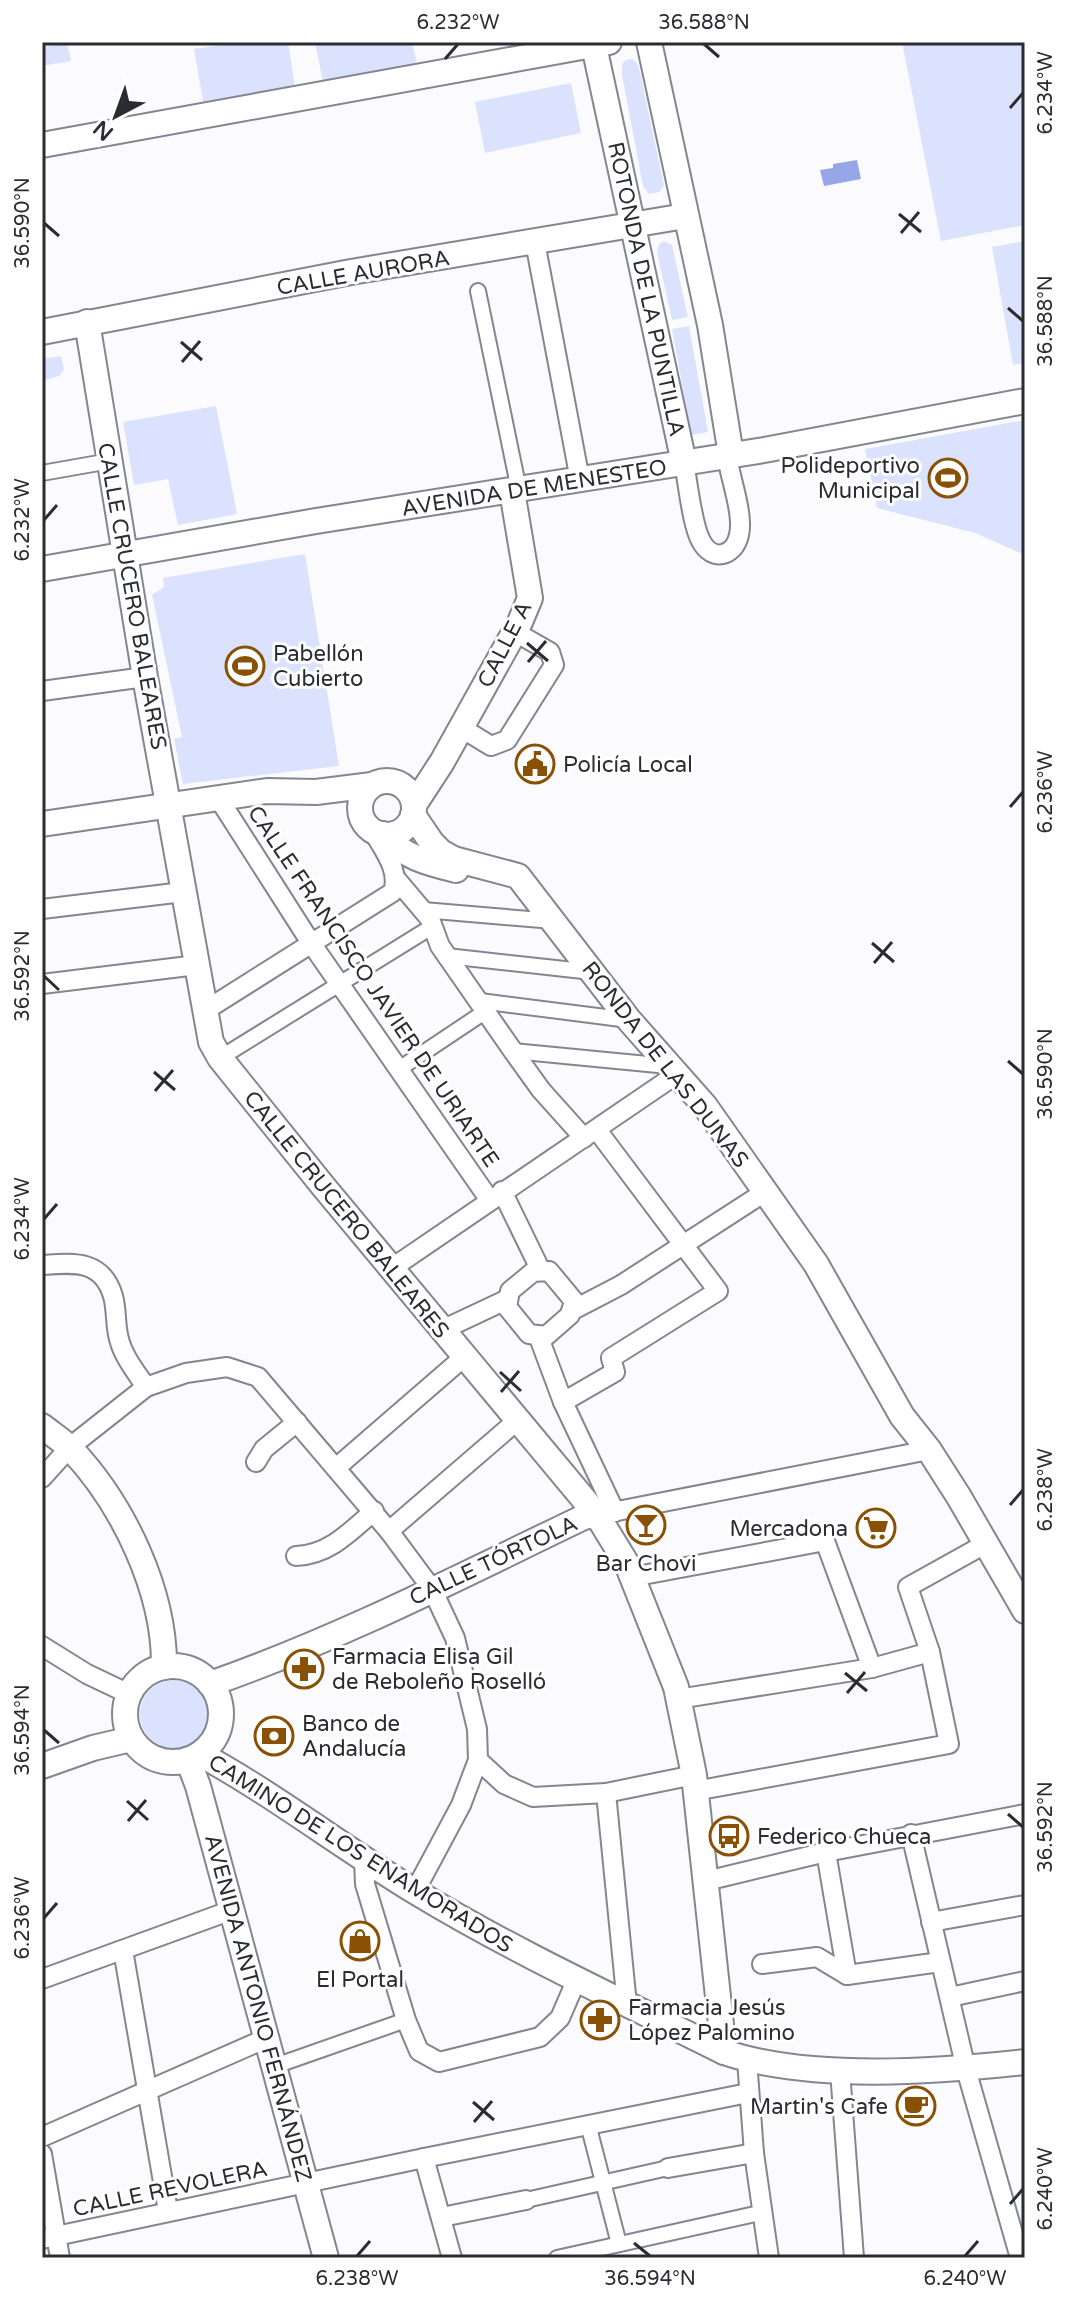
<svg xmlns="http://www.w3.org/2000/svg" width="1067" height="2300" font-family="'Varela Round',sans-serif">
	<rect width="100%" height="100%" fill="#fbfbfd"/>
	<g fill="#dbe2fd">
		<path d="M241,42H288L295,87L204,107L194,49Z"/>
		<path d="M315,42H412L417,65L323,82Z"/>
		<path d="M902,42H1025V225L941,241Z"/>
		<path d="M67,43L71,61L42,66V47Z"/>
		<path d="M632,59L637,63L640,72L664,186L659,192L649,194L643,186L622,75V64L626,60Z"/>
		<path d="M571,83L581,133L485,153L475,102Z"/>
		<path d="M664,241L672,245L688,317L672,320L657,253L659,244Z"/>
		<path d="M1025,241V363L1013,365L992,247Z"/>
		<path d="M689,326L708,432L691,435L672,329Z"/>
		<path d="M61,356L64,370L59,376L42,381V359Z"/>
		<path d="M216,406L237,514L178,525L168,479L134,485L123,422Z"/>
		<path d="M1025,420V555L975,533L877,508L865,449Z"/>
		<path d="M305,554L339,766L183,784L174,739L182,737L152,595L164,587L163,578Z"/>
		<circle cx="174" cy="1714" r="34"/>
	</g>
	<path fill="#97a5e9" d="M857,160L861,179L824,186L820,170L833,168V164Z"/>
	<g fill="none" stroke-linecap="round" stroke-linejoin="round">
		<g stroke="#838691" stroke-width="18">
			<g id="pedestrian">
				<path d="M478,291L519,490"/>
				<path d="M42,473L110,461"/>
				<path d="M423,910L553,921"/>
				<path d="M447,956L592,972"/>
				<path d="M480,1001L629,1020"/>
				<path d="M513,1051L668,1066"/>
				<path d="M220,1058L433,926"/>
				<path d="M399,1069L486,1011"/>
				<path d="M275,2066L406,2020"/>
				<path d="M588,2124L619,2244"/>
				<path d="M526,2200L668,2168"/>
				<path d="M557,2258L764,2212"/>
			</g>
		</g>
		<g stroke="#838691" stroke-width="22">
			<g id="minor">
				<path d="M535,242L580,480"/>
				<path d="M684,463C688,483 692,525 701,541C712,562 734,557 739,535C744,514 730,478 727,456"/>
				<path d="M42,691L145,677"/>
				<path d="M460,727L491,746L507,740L554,665L550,652L515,632"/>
				<path d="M219,799L311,943L489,1199"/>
				<path d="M397,880L430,919L440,946L513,1051L541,1090L584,1138"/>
				<path d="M42,909L183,892"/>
				<path d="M42,984L197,965"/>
				<path d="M206,1010L393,892C400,871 385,852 374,833"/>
				<path d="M502,1191L541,1271"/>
				<path d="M42,1265C73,1263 102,1259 113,1296C117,1310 115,1325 119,1339C123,1356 136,1372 146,1387"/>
				<path d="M392,1268L677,1074"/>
				<path d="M549,1271L574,1301L570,1315L546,1336L529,1334L507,1307L510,1291L533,1272Z"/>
				<path d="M571,1311L621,1285L765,1192"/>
				<path d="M442,1330L508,1299"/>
				<path d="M538,1335L563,1402L615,1512"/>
				<path d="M563,1402L615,1372L611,1358L718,1291L597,1130"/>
				<path d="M256,1462L264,1449L297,1422"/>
				<path d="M337,1467L464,1357"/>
				<path d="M42,1478L70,1447L146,1387L186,1373L227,1367L258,1377L389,1531L432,1589L455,1638L477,1729L478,1760L461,1805L415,1891"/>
				<path d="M597,1515L929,1450"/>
				<path d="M389,1531L519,1419"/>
				<path d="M296,1556C329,1555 351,1531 374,1511"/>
				<path d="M632,1577L825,1541L872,1668L678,1699"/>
				<path d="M42,1646L87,1674L129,1694"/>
				<path d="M872,1668L930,1652"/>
				<path d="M478,1760L504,1784L533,1797L606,1793L694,1775"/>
				<path d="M695,1791L949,1744L930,1652L908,1587L987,1543"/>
				<path d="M606,1793L627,2005"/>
				<path d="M911,1834L966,2069L1020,2258"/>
				<path d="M826,1852L847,1975"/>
				<path d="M364,1859L365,1884L406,2020L419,2051L439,2062L540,2037L560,2018L576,1981"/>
				<path d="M706,1881L826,1852L1025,1814"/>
				<path d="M931,1922L1025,1905"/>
				<path d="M123,1950L168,2211"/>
				<path d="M762,1964L817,1957L847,1975L940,1962"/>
				<path d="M42,1979L232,1910"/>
				<path d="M950,1997L1025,1981"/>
				<path d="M747,2060L754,2153L769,2258"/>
				<path d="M840,2071L854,2258"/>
				<path d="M42,2137L267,2038"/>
				<path d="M42,2154L60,2258"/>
				<path d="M424,2158L452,2258"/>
				<path d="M668,2168L754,2153"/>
				<path d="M442,2217L526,2200"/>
				<path d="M42,2239L424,2158L748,2093"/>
			</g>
		</g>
		<g stroke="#838691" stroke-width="28">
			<g id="tertiary">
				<path d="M649,42L710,325L731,455"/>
				<path d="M594,46L684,463"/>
				<path d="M42,145L609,42"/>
				<path d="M87,322L145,677L211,1042L220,1058L323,1186L597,1515L627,1564L676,1687L694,1775L724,2052"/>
				<path d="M42,332L351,272L685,216"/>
				<path d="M42,569L316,521L764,450L1025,401"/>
				<circle cx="387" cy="808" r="27"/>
				<path d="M414,805L442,762L520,622L530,598L512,491"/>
				<path d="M413,815L432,843L441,852L454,859L518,876L629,1020L705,1106L816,1264L902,1416L929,1450L959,1497L1025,1611"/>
				<path d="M42,824L267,791L316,792L372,785"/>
				<path d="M383,834C403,857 428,863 456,870"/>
				<path d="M42,1426C52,1434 63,1441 71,1449C123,1504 165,1591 164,1667"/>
				<circle cx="173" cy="1714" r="48"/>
				<path d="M210,1684C339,1639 461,1576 584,1517L597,1515"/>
				<path d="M200,1754C275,1795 343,1848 416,1892C515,1952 620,2000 724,2052C809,2081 936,2072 1025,2062"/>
				<path d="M188,1760L198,1786L326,2258"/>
				<path d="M42,1766L93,1748L131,1739"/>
			</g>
		</g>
		<use href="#pedestrian" stroke="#fff" stroke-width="14"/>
		<use href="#minor" stroke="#fff" stroke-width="18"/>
		<use href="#tertiary" stroke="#fff" stroke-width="24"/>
	</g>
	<path fill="none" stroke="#2b2c31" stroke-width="3" d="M704,44L719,57M445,59L458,44M1010,108L1023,93M899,214L921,232M44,223L59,236M901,233L919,212M1008,308L1023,321M181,342L202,360M182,362L200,341M44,520L57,505M527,643L548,661M528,662L546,641M1010,807L1023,792M872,943L894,962M874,963L892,942M44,976L59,990M1008,1061L1023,1074M154,1072L175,1090M155,1091L173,1070M44,1219L57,1204M500,1372L521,1391M501,1392L519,1371M1010,1505L1023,1490M845,1673L867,1691M847,1693L865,1672M44,1730L59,1743M127,1801L148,1820M1008,1814L1023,1827M128,1821L146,1800M44,1918L57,1903M473,2102L494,2120M474,2122L492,2101M1010,2204L1023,2189M634,2243L650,2256M357,2256L370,2241M965,2256L978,2241"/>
	<defs>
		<g id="stadium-ring" transform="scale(2)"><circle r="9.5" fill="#fff" stroke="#895105" stroke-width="1.5"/><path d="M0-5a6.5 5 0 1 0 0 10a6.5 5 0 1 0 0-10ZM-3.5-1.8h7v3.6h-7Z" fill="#895105"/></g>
		<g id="civic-ring" transform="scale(2)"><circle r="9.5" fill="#fff" stroke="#895105" stroke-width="1.5"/><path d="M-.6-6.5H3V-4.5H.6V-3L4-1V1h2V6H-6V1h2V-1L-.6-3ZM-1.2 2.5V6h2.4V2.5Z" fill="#895105"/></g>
		<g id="bar-ring" transform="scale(2)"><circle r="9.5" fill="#fff" stroke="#895105" stroke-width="1.5"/><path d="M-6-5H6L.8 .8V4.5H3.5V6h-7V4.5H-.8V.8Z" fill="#895105"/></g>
		<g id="supermarket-ring" transform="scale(2)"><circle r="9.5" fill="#fff" stroke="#895105" stroke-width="1.5"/><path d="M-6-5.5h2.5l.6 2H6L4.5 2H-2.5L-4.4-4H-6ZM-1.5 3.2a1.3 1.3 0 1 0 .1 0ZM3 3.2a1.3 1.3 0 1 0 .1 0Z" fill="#895105"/></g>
		<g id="pharmacy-ring" transform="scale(2)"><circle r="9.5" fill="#fff" stroke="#895105" stroke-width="1.5"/><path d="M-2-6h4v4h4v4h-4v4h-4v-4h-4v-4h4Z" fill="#895105"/></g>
		<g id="bank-ring" transform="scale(2)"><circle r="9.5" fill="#fff" stroke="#895105" stroke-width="1.5"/><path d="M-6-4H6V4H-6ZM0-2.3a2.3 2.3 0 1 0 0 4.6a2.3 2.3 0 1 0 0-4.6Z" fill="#895105"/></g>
		<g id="bus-ring" transform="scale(2)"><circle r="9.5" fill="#fff" stroke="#895105" stroke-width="1.5"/><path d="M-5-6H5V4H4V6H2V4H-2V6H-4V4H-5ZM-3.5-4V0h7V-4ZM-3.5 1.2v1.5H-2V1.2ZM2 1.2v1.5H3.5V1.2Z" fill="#895105"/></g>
		<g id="shop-ring" transform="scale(2)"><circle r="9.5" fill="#fff" stroke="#895105" stroke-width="1.5"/><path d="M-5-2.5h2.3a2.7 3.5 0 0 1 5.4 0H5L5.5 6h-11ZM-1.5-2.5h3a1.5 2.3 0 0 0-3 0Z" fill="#895105"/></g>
		<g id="cafe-ring" transform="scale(2)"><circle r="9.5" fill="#fff" stroke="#895105" stroke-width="1.5"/><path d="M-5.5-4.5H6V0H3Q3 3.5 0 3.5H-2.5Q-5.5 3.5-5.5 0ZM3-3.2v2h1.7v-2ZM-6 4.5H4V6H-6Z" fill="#895105"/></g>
	</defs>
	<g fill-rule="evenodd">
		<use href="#stadium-ring" x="948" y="478"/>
		<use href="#stadium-ring" x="245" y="666"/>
		<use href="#civic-ring" x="535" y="764"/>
		<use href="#bar-ring" x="646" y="1525"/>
		<use href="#supermarket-ring" x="876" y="1528"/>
		<use href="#pharmacy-ring" x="304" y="1669"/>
		<use href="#bank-ring" x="274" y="1736"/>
		<use href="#bus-ring" x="729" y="1836"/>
		<use href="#shop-ring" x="360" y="1941"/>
		<use href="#pharmacy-ring" x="600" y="2020"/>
		<use href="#cafe-ring" x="916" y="2106"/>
	</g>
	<g text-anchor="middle" stroke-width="6" stroke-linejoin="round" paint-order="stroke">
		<g font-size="22" fill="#2b2c31" stroke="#fff">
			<text transform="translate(363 272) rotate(-10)" y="8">CALLE AURORA</text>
			<text transform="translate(647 289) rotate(78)" y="8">ROTONDA DE LA PUNTILLA</text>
			<text transform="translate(534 487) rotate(-9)" y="8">AVENIDA DE MENESTEO</text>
			<text transform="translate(133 596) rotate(80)" y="8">CALLE CRUCERO BALEARES</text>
			<text transform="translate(504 644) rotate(-63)" y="8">CALLE A</text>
			<text transform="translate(374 986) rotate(56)" y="8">CALLE FRANCISCO JAVIER DE URIARTE</text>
			<text transform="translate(666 1064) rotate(52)" y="8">RONDA DE LAS DUNAS</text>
			<text transform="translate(347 1214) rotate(51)" y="8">CALLE CRUCERO BALEARES</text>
			<text transform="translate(493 1560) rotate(-25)" y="8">CALLE TÓRTOLA</text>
			<text transform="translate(361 1853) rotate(32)" y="8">CAMINO DE LOS ENAMORADOS</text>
			<text transform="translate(259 2008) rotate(75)" y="8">AVENIDA ANTONIO FERNÁNDEZ</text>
			<text transform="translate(170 2188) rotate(-12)" y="8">CALLE REVOLERA</text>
		</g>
		<g font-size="22" fill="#2b2c31" stroke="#fff" text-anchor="start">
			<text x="920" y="473" text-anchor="end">Polideportivo<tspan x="920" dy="25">Municipal</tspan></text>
			<text x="273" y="661">Pabellón<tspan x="273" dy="25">Cubierto</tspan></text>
			<text x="563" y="772">Policía Local</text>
			<text x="848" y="1536" text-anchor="end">Mercadona</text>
			<text x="646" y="1571" text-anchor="middle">Bar Chovi</text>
			<text x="332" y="1664">Farmacia Elisa Gil<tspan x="332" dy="25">de Reboleño Roselló</tspan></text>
			<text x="302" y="1731">Banco de<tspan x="302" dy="25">Andalucía</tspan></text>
			<text x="757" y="1844">Federico Chueca</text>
			<text x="360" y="1987" text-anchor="middle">El Portal</text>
			<text x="628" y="2015">Farmacia Jesús<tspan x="628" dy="25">López Palomino</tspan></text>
			<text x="888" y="2114" text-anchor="end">Martin's Cafe</text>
		</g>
	</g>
	<rect width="1067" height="2300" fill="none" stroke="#ffffff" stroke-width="88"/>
	<g transform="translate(116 116) rotate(221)" stroke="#ffffff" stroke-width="6" paint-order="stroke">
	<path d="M0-6L14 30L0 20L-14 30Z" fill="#2b2c31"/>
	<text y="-12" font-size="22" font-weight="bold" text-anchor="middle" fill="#2b2c31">N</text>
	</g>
	<rect x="44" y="44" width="979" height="2212" fill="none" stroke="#2b2c31" stroke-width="3"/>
	<g font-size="20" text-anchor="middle" fill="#2b2c31">
		<text x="458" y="29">6.232°W</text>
		<text x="704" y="29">36.588°N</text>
		<text transform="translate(1045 93) rotate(-90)" y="7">6.234°W</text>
		<text transform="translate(22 223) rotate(-90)" y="7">36.590°N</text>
		<text transform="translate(1045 321) rotate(-90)" y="7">36.588°N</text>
		<text transform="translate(22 520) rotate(-90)" y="7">6.232°W</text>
		<text transform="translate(1045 792) rotate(-90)" y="7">6.236°W</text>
		<text transform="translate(22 976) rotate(-90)" y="7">36.592°N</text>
		<text transform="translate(1045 1074) rotate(-90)" y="7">36.590°N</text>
		<text transform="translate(22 1219) rotate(-90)" y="7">6.234°W</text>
		<text transform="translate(1045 1490) rotate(-90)" y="7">6.238°W</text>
		<text transform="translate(22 1730) rotate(-90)" y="7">36.594°N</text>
		<text transform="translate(1045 1827) rotate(-90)" y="7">36.592°N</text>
		<text transform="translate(22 1918) rotate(-90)" y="7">6.236°W</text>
		<text transform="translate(1045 2189) rotate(-90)" y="7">6.240°W</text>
		<text x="357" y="2285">6.238°W</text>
		<text x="650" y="2285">36.594°N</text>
		<text x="965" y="2285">6.240°W</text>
	</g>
</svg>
